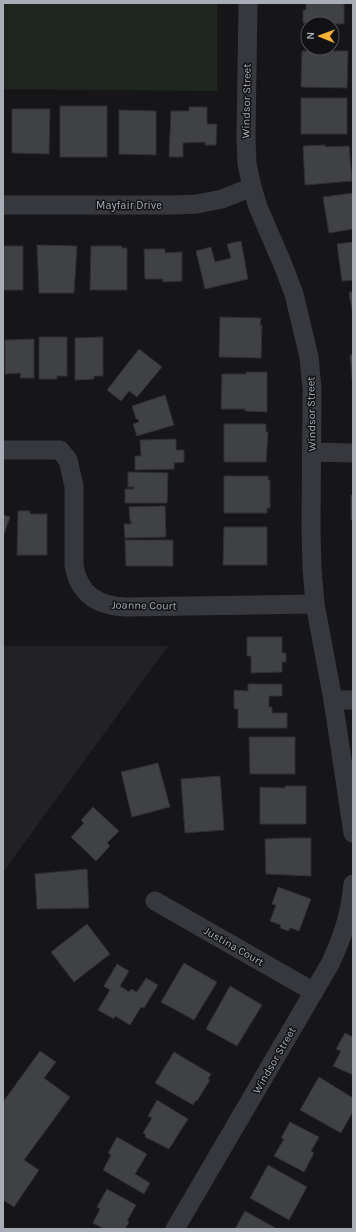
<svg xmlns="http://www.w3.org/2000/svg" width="356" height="1232" font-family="Karla,sans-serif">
	<rect width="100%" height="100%" fill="#161618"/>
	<path fill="#222225" d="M3,646H168L3,872Z"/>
	<path fill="#1e261f" d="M3,3H217V91L3,89Z"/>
	<g fill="#404145" stroke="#303034">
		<path d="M306,3H344V24L303,23V10H306Z"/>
		<path d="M302,51H348L347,88L301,87Z"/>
		<rect x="301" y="98" width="46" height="36"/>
		<rect x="60" y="106" width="47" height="51"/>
		<path d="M189,107H207V124H217L216,145H205V142L183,143V157H169L171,111H189Z"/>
		<path d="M12,109H50L49,154L12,153Z"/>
		<path d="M119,110L156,111V155L119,154Z"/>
		<path d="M325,145V147L349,146L352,181L305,185L303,146Z"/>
		<path d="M353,193V229L329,233L323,197Z"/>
		<path d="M241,241L248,279L205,289L196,251L211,247L215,262L231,258L227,244Z"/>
		<path d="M353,242V280L342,281L337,244Z"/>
		<path d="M37,245L77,246L74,293H39Z"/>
		<rect x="3" y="246" width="20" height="44"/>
		<path d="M91,246H122V248H127V290H90Z"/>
		<path d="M144,249H165V253L182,252V281L163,282V279H145Z"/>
		<path d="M349,292H353V310H352Z"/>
		<path d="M220,317L261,318L260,325H262L261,358L219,357Z"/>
		<path d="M39,337H67V376H57V379H39Z"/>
		<path d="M103,337V376H94V379L75,380V338Z"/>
		<path d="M34,339V378H20L21,373L5,374V340Z"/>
		<path d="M139,349L162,367L137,397L129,391L121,401L107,390Z"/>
		<path d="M350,355H353V389Z"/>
		<path d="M246,372H267V412L245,411V409H221L222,374H246Z"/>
		<path d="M165,395L174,425L137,436L133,424L139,422L138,419H136L132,406Z"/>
		<path d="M224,424H266V432H268L266,462H224Z"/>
		<path d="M176,439V450H184V462L174,463V469L135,470V456H141L140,440Z"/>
		<path d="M128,472L168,473L167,503H125V489H134V487H128Z"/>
		<path d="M224,476H268V480H270V508H267V513H224Z"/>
		<path d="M351,495H353V541V520H351Z"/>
		<path d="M165,506L166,537L125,538L124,524H131V521H130L129,507Z"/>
		<path d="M18,511H30V514H47V555H17Z"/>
		<path d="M3,515L10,517L3,537Z"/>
		<path d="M224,527H267V565H223Z"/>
		<path d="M125,540H173V566H126Z"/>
		<path d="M247,637H282V653H286V662H282V672L251,673V656H247Z"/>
		<path d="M248,684H282V696H269V707H272V713H287V728H238V709H234V690L248,691Z"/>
		<path d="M249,737H295V774H250Z"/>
		<path d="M158,763L170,807L132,817L121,772Z"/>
		<path d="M220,776L224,830L185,833L181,779Z"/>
		<path d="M285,786H306V824H260V787L285,788Z"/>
		<path d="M93,807L119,831L107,843L110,846L96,861L71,837L84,823L81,820Z"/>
		<path d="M290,838H311V876L266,874L265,839Z"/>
		<path d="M87,869L89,908L37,909L35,874Z"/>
		<path d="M278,887L311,899L299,931L290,928L289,931L280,928L281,925L270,921L276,905L272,904Z"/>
		<path d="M87,924L110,954L74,982L51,952Z"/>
		<path d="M184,963L217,982L194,1020L161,1002Z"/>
		<path d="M117,964L129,971L120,986L129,992L131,989L137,992L146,978L158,985L144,1008L141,1007L130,1025L115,1016L114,1019L98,1010L110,990L104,986Z"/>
		<path d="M230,986L262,1005L237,1046L206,1029Z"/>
		<path d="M345,1033L353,1037V1075L333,1066L341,1051L336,1049Z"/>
		<path d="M40,1051L56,1062L44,1078L70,1097L24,1160L39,1170L14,1207L3,1200V1102Z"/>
		<path d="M174,1052L211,1074L208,1079L210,1080L197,1101L196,1100L193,1105L155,1083Z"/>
		<path d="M319,1077L353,1098V1111L341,1133L300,1110Z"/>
		<path d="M157,1100L188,1119L169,1149L145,1137L146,1135L143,1133L152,1118L148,1116Z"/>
		<path d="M290,1122L319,1137L311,1151L314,1153L304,1172L274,1156L284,1139L281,1138Z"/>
		<path d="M117,1137L147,1154L135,1174L150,1183L144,1194L103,1170L111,1155L108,1153Z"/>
		<path d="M268,1165L307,1187L289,1220L250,1198Z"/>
		<path d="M107,1189L136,1205L127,1221L129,1222L125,1229H104L93,1223L100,1209L97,1207Z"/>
		<path d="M245,1211L277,1229H235Z"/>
	</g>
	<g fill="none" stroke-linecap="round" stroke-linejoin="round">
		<g stroke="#37383d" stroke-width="19">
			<path d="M248,3L246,138L247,164L252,187L258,207L283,265L294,294L309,357L312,389L311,528L312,568L315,604L333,700L353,833"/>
			<path d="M3,205H174L197,204L222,199L252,187"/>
			<path d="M3,450H60L68,460L74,486V565C79,595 98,606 126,607L315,604"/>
			<path d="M312,452L353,453"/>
			<path d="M333,700H353"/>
			<path d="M155,901L314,992"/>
			<path d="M175,1229L330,964C343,936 350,915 353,884"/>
		</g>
	</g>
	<g text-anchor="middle" stroke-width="3" stroke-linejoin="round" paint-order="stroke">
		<g font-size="11" fill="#a8adb8" stroke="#111113">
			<text transform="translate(246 101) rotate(-89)" y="4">Windsor Street</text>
			<text x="129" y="209">Mayfair Drive</text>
			<text transform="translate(311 414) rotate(-91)" y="4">Windsor Street</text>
			<text transform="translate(144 605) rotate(1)" y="4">Joanne Court</text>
			<text transform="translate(234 946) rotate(30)" y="4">Justina Court</text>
			<text transform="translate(274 1060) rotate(-60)" y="4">Windsor Street</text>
		</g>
	</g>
	<rect width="356" height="1232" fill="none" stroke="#a8adb8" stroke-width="8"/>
	<g transform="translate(320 36) rotate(271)"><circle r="19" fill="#111113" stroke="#4d4f55"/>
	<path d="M0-3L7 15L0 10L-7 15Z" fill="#f2b134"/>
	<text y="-6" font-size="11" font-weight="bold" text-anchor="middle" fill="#a8adb8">N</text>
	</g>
</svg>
